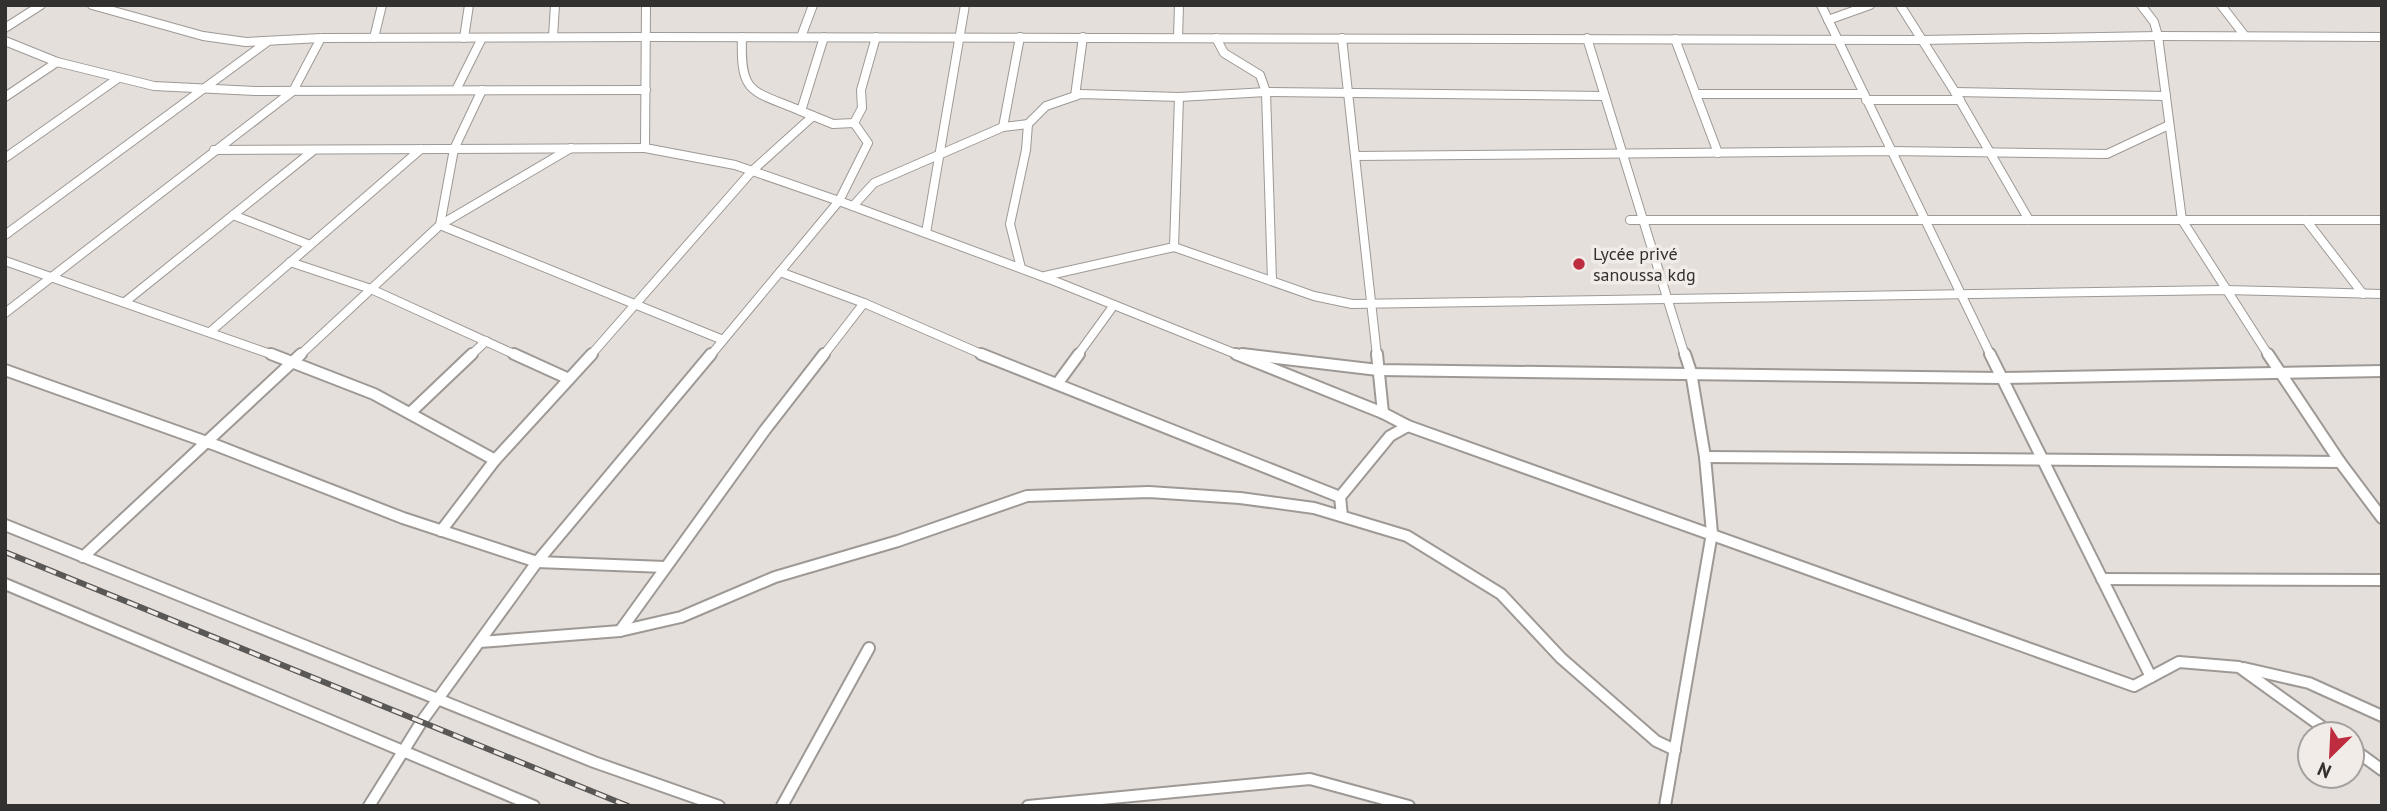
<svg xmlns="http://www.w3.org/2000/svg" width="2387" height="811" font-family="'PT Sans',sans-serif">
	<rect width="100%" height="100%" fill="#e4dfdb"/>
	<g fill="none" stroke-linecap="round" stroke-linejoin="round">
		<g stroke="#9e9995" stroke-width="10">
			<g id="street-far1">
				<path d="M92,5L203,36L246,42L321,38L647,37L1922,40L2158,36L2382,37"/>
				<path d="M646,5L645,148L735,165L839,201L1057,282L1241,356"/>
				<path d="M1821,5L1991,356"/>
				<path d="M1900,5L1955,92L2029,220"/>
				<path d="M2141,5L2154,22L2158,36L2182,220L2269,356"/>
				<path d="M2221,5L2245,36"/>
				<path d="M1828,20L1870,5"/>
				<path d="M5,28L41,5"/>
				<path d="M553,37L555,5"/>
				<path d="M742,37C740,96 752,90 801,111"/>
				<path d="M801,37L813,5"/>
				<path d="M824,37L801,111L833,124L854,123"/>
				<path d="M374,38L382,5"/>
				<path d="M464,38L469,5"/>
				<path d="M1178,38L1179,5"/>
				<path d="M1216,38L1224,53L1260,75L1266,92L1272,281"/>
				<path d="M1342,38L1377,356"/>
				<path d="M1587,38L1685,356"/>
				<path d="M1675,39L1718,153"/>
				<path d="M5,41L57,62L154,86L255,91L646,90"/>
				<path d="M456,90L482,38"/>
				<path d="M482,90L454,149L440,225L723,340"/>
				<path d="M1955,92L2166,96"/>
				<path d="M1696,94H1863"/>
				<path d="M1075,96L1083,37"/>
				<path d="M5,97L57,62"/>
				<path d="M1179,97L1174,247L1314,296L1352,304L2225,290L2382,294"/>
				<path d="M1866,100H1960"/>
				<path d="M1003,127L1020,37"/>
				<path d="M214,150L645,148"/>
				<path d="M1355,156L1890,151L2107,154L2169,125"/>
				<path d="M5,158L117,79"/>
				<path d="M853,206L874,183L1003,127L1028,124"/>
				<path d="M233,215L310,245"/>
				<path d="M1630,220H2382"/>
				<path d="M2306,220L2363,294"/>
				<path d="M926,233L965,5"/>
				<path d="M5,235L267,42"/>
				<path d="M5,261L276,356"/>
				<path d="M290,262L371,289L518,356"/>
				<path d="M1021,268L1010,224L1026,150L1028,124L1046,106L1081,94L1179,97L1266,92L1604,96"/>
				<path d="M780,272L864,303L986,356"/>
				<path d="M1045,276L1174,247"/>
				<path d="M125,302L314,150"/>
				<path d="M5,313L293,91L321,38"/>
				<path d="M210,332L421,149"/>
				<path d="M1242,354L1257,356"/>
				<path d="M299,356L440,225L571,148"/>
				<path d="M470,356L486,341"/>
				<path d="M590,356L752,171L813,116"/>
				<path d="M710,356L839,201L868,143L854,123L862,108L861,90L876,37"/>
				<path d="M823,356L864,303"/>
				<path d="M1077,356L1114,305"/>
			</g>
		</g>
		<g stroke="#9e9995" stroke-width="14">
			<g id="street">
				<path d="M271,354L374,394L495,460L441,531"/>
				<path d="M514,354L569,379"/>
				<path d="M981,354L1340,497"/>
				<path d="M1236,354L1383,413L1408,426L2134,686L2179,662L2239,667L2332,734"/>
				<path d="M1242,354L1378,370L2001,378L2382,371"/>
				<path d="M1377,354L1383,413"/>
				<path d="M1990,354L2151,677"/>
				<path d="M2268,354L2340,462L2382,518"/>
				<path d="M5,370L218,446L403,518L537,562L665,567"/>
				<path d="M1057,384L1079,354"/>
				<path d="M410,413L472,354"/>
				<path d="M1705,457L2340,462"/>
				<path d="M495,460L592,354"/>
				<path d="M1342,516L1340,497L1390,436L1408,426"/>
				<path d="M5,525L594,762L719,806"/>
				<path d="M83,557L301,354"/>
				<path d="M2102,579L2382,580"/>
				<path d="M5,584L534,806"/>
				<path d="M620,631L765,430L824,354"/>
				<path d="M480,642L620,631L681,617L775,577L898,541L1027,496L1149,492L1240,498L1314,508L1407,536L1501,594L1561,658L1656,741L1675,750"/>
				<path d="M2244,668L2309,683L2382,716"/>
				<path d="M2352,748L2382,770"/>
				<path d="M369,806L422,721L537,562L711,354"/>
				<path d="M782,806L869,648"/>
				<path d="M1028,806L1310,779L1409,806"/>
				<path d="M1665,806L1712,533L1705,457L1691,372L1685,354"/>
			</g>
		</g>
		<use href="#street-far1" stroke="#fff" stroke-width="8"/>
		<use href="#street" stroke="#fff" stroke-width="10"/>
		<g stroke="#5a5856" stroke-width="6">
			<path id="rail" d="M5,552L628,806"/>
		</g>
		<use href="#rail" stroke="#f1ece8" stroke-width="3.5" stroke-dasharray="11" stroke-linecap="butt"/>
	</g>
	<circle fill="#bd2d3f" stroke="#f1ece8" stroke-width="2.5" cx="1579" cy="264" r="7"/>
	<g text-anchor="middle" stroke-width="7" stroke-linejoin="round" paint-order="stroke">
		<g font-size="18" fill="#333130" stroke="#f1ece8" text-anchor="start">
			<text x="1593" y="260">Lycée privé<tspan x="1593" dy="21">sanoussa kdg</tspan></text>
		</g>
	</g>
	<rect width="2387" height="811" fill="none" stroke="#333130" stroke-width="14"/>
	<g transform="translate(2331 755) rotate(204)"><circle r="33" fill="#f1ece8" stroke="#a5a19e" stroke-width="2"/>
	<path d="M0-5L12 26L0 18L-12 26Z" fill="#bd2d3f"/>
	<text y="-10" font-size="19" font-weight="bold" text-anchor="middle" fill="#333130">N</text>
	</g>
</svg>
